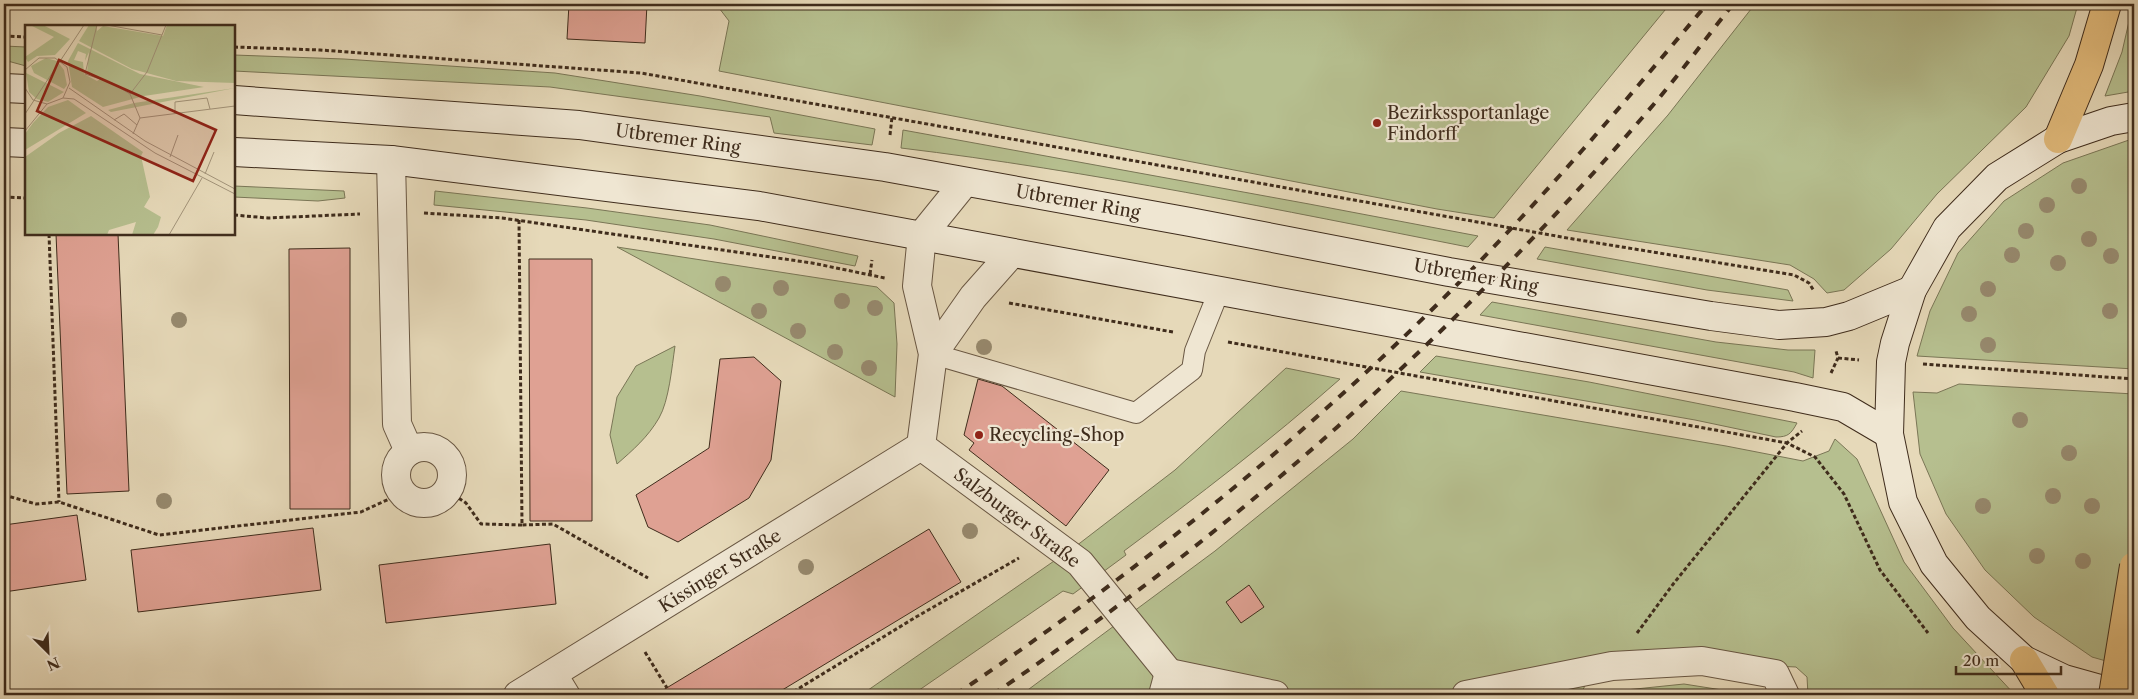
<svg xmlns="http://www.w3.org/2000/svg" width="2138" height="699" font-family="'Libre Caslon Text',serif">
	<rect width="100%" height="100%" fill="#e6d9b9"/>
	<filter id="stains"><feTurbulence type="fractalNoise" baseFrequency=".004" numOctaves="4"/><feColorMatrix values="0 0 0 0 .2 0 0 0 0 .09 0 0 0 0 .02 0 0 0 .5 -.17"/></filter>
	<radialGradient id="worn" r=".72"><stop offset=".6" stop-color="#630" stop-opacity="0"/><stop offset="1" stop-color="#630" stop-opacity=".3"/></radialGradient>
	<g fill="#b6bf8f" stroke="#7a7656">
		<path d="M716,4H1670L1494,218L1437,209L719,71L729,21Z"/>
		<path d="M1755,4H2078L2069,36L2026,107L1937,194L1891,249L1844,290L1827,293L1814,279L1790,265L1567,230L1668,115Z"/>
		<path d="M2133,4L2134,91L2105,96L2122,52Z"/>
		<path d="M4,46L26,47V66L4,60Z"/>
		<path d="M234,55L344,59L555,73L700,96L875,129L872,145L774,133L770,117L550,87L234,71Z"/>
		<path d="M903,130L1309,204L1478,236L1468,247C1280,210 1091,171 901,148Z"/>
		<path d="M2129,140H2134V369L1917,356L1930,311L1958,253L2004,201L2063,163Z"/>
		<path d="M234,186L344,191L345,198L318,201L234,197Z"/>
		<path d="M435,191L587,208L710,225L858,256L855,266L714,239L586,220L434,205Z"/>
		<path d="M617,247L877,287L894,303L897,344L895,397Z"/>
		<path d="M1545,247L1788,290L1793,301L1707,290L1537,259Z"/>
		<path d="M1492,302L1716,342L1788,350H1815L1813,378L1794,372L1480,315Z"/>
		<path d="M675,346C672,366 669,401 659,418C648,437 633,450 617,464L610,435L617,397L636,366Z"/>
		<path d="M1436,356L1589,382L1797,423C1791,434 1788,437 1776,437L1695,420L1420,372Z"/>
		<path d="M1286,368L1340,379C1271,440 1198,496 1124,551L1126,555L1073,594L1063,591L912,695H861L1080,543L1175,470Z"/>
		<path d="M1959,384L2134,394V669L2092,657L2034,617L1985,570L1946,514L1920,454L1913,392L1937,393Z"/>
		<path d="M1401,391L1726,446L1803,461L1829,451L1835,439L1857,459L1904,562L1953,628L2015,695H1808L1807,677L1796,667L1600,658L1580,695H1021L1215,551L1353,439Z"/>
		<path d="M1684,684L1754,695H1597L1616,691Z"/>
	</g>
	<g fill="#dfa193" stroke="#3f2c1c">
		<path d="M569,4H647L645,43L567,39Z"/>
		<path d="M56,234H118L129,491L67,494Z"/>
		<path d="M350,248V509H290L289,249Z"/>
		<path d="M529,259H592V521H530Z"/>
		<path d="M754,357L781,381L771,460L749,498L678,542L648,527L636,495L709,448L720,359Z"/>
		<path d="M978,379L1002,386L1109,470L1066,526L969,450L974,443L964,435Z"/>
		<path d="M77,515L86,580L4,592V525Z"/>
		<path d="M313,528L321,590L138,612L131,550Z"/>
		<path d="M929,529L961,582L774,695H655Z"/>
		<path d="M550,544L556,604L386,623L379,565Z"/>
		<path d="M1249,585L1264,607L1241,623L1226,602Z"/>
	</g>
	<g fill="none" stroke-linecap="round" stroke-linejoin="round">
		<g stroke="#695743" stroke-width="22">
			<g id="lane">
				<path d="M933,354L1136,413L1192,370L1195,351L1219,291"/>
				<path d="M556,672L570,695"/>
			</g>
		</g>
		<g stroke="#695743" stroke-width="30">
			<g id="street">
				<path d="M391,160L397,424L409,451"/>
				<path d="M933,354L973,297L1012,253"/>
				<path d="M921,446L1080,563L1169,673"/>
				<path d="M921,446L933,354L917,286L922,235L965,182"/>
				<circle cx="424" cy="475" r="28"/>
				<path d="M1169,673L1275,695"/>
				<path d="M518,695L921,446"/>
				<path d="M1163,695L1169,673"/>
				<path d="M1466,695L1612,666L1702,661L1775,674L1785,695"/>
			</g>
		</g>
		<g stroke="#3f2c1c" stroke-width="30">
			<g id="secondary">
				<path d="M4,88L26,89"/>
				<path d="M234,100L579,125L885,167L1190,222L1449,272L1711,316L1779,325L1826,322L1849,316L1912,290"/>
				<path d="M4,142L26,143"/>
				<path d="M234,152L391,160L759,206L1795,397L1843,407L1889,434"/>
				<path d="M2132,695L2114,693L2064,679L2024,660L1978,618L1934,564L1903,502L1889,434L1891,362L1895,343L1912,290L1947,228L1997,177L2058,139L2111,121L2134,117"/>
			</g>
		</g>
		<g stroke="#3f2c1c" stroke-width="30">
			<g id="highway">
				<path d="M2058,139L2089,65L2107,4"/>
				<path d="M2024,660L2045,695"/>
			</g>
		</g>
		<g stroke="#3f2c1c" stroke-width="3" stroke-dasharray="4 2.5" stroke-linecap="butt">
			<path d="M4,36L26,37"/>
			<path d="M234,47L320,50L641,73L1573,239L1794,275L1809,283L1814,291"/>
			<path d="M890,135L892,117"/>
			<path d="M4,197L26,198"/>
			<path d="M424,213L502,218L812,263L885,278"/>
			<path d="M234,215L268,218L360,214"/>
			<path d="M519,220L522,525L553,524L648,578"/>
			<path d="M49,234L59,502"/>
			<path d="M870,274L872,260"/>
			<path d="M1009,303L1173,332"/>
			<path d="M1228,342L1787,443L1815,457L1844,494L1880,570L1928,633"/>
			<path d="M1838,358L1859,360"/>
			<path d="M1923,364L2134,379"/>
			<path d="M1831,373L1838,358L1836,351"/>
			<path d="M448,491L466,503L481,524L522,525"/>
			<path d="M4,495L36,504L59,502L159,535L361,512L402,493"/>
			<path d="M1637,633L1674,583L1787,443L1802,431"/>
			<path d="M645,652L667,688"/>
			<path d="M788,695L916,617L1019,558"/>
		</g>
		<use href="#lane" stroke="#efe6d2" stroke-width="20"/>
		<use href="#street" stroke="#efe6d2" stroke-width="28"/>
		<use href="#secondary" stroke="#efe6d2" stroke-width="28"/>
		<use href="#highway" stroke="#e3bc7c" stroke-width="28"/>
		<g stroke="#3f2c1c" stroke-width="4" stroke-dasharray="9 9" stroke-linecap="butt">
			<path d="M955,695C1169,551 1369,386 1542,195C1599,133 1653,68 1707,4"/>
			<path d="M992,695C1239,528 1460,331 1654,104C1681,72 1707,37 1733,4"/>
		</g>
		<g stroke="#3f2c1c" stroke-width="30" stroke-linecap="butt">
			<path id="highway-bridge" d="M2113,695L2134,566"/>
		</g>
		<use href="#highway-bridge" stroke="#e3bc7c" stroke-width="28"/>
	</g>
	<g fill="#978a6f">
		<circle cx="2079" cy="186" r="8"/>
		<circle cx="2047" cy="205" r="8"/>
		<circle cx="2026" cy="231" r="8"/>
		<circle cx="2089" cy="239" r="8"/>
		<circle cx="2012" cy="255" r="8"/>
		<circle cx="2111" cy="256" r="8"/>
		<circle cx="2058" cy="263" r="8"/>
		<circle cx="723" cy="284" r="8"/>
		<circle cx="781" cy="288" r="8"/>
		<circle cx="1988" cy="289" r="8"/>
		<circle cx="842" cy="301" r="8"/>
		<circle cx="875" cy="308" r="8"/>
		<circle cx="759" cy="311" r="8"/>
		<circle cx="2110" cy="311" r="8"/>
		<circle cx="1969" cy="314" r="8"/>
		<circle cx="179" cy="320" r="8"/>
		<circle cx="798" cy="331" r="8"/>
		<circle cx="1988" cy="345" r="8"/>
		<circle cx="984" cy="347" r="8"/>
		<circle cx="835" cy="352" r="8"/>
		<circle cx="869" cy="368" r="8"/>
		<circle cx="2020" cy="420" r="8"/>
		<circle cx="2069" cy="453" r="8"/>
		<circle cx="2053" cy="496" r="8"/>
		<circle cx="164" cy="501" r="8"/>
		<circle cx="1983" cy="506" r="8"/>
		<circle cx="2092" cy="506" r="8"/>
		<circle cx="970" cy="531" r="8"/>
		<circle cx="2037" cy="556" r="8"/>
		<circle cx="2083" cy="561" r="8"/>
		<circle cx="806" cy="567" r="8"/>
	</g>
	<g fill="#8f2418" stroke="#efe6d2" stroke-width="2">
		<circle cx="1377" cy="123" r="5"/>
		<circle cx="979" cy="435" r="5"/>
	</g>
	<g text-anchor="middle" stroke-width="4.5" stroke-linejoin="round" paint-order="stroke">
		<g font-size="18" fill="#3f2c1c" stroke="#efe6d2" text-anchor="start">
			<text x="1387" y="119">Bezirkssportanlage<tspan x="1387" dy="21">Findorff</tspan></text>
			<text x="989" y="441">Recycling-Shop</text>
		</g>
		<g font-size="18" fill="#3f2c1c" stroke="#efe6d2">
			<text transform="translate(678 139) rotate(8)" y="6">Utbremer Ring</text>
			<text transform="translate(1078 202) rotate(10)" y="6">Utbremer Ring</text>
			<text transform="translate(1476 276) rotate(10)" y="6">Utbremer Ring</text>
			<text transform="translate(1017 518) rotate(37)" y="6">Salzburger Straße</text>
			<text transform="translate(720 571) rotate(-32)" y="6">Kissinger Straße</text>
		</g>
	</g>
	<g transform="translate(25 25)">
		<rect width="210" height="210" fill="#e6d9b9"/>
		<path d="M5,0H18L45,14L30,30L12,31L3,37L0,32L29,12ZM64,0H71L72,6L78,1L138,11L142,0H210V58L151,56L107,44L54,16ZM53,18L115,49L179,62L119,71L78,82L47,62L43,36ZM53,26L61,29L60,36L64,27L62,48L75,54L72,56L59,49L58,37L49,35ZM21,33L32,36L39,45L42,60L39,64L9,48L6,41ZM1,48L39,67L23,77L12,74L4,67ZM210,63L86,87L83,85L109,78ZM43,75L61,88L0,125V109L8,98L23,82ZM66,91L118,127L116,131L125,172L119,182L136,192L133,202L128,210H107L111,197L84,205L82,210H0V132L34,108Z" fill="#b6bf8f" fill-rule="evenodd"/>
		<path fill="none" stroke="#a3947a" stroke-width="1" d="M72,0L60,49L87,58L105,69M82,0L137,10M0,45L14,33H30L42,42L45,57L38,73L22,79L8,75L0,63M44,63L120,116L210,164M105,69L122,47L141,0M105,69L115,93M38,73L49,74L130,128L210,169M0,89L59,0M150,89V77L182,73L185,84M115,93L210,81M89,95L99,89L112,100M0,106L22,79M108,109L115,93M145,132L153,110M180,149L189,127M144,210L177,153"/>
		<path fill="#8f2418" fill-opacity="0.15" stroke="#8f2418" stroke-width="2.5" d="M34,35L191,105L168,156L12,86Z"/>
		<rect width="210" height="210" fill="none" stroke="#3f2c1c" stroke-width="2.5"/>
	</g>
	<rect width="2138" height="699" fill="none" stroke="#e6d9b9" stroke-width="20"/>
	<rect x="5" y="5" width="2128" height="689" fill="none" stroke="#3f2c1c" stroke-width="2.5"/>
	<rect x="10" y="10" width="2118" height="679" fill="none" stroke="#3f2c1c"/>
	<g transform="translate(48 652) rotate(156)" stroke="#efe6d2" stroke-width="4" paint-order="stroke">
	<path d="M0-4L9 19L0 12L-9 19Z" fill="#3f2c1c"/>
	<text y="-8" font-size="14" font-weight="bold" text-anchor="middle" fill="#3f2c1c">N</text>
	</g>
	<path d="M1956 666v8h105v-8" fill="none" stroke="#3f2c1c" stroke-width="2.5"/>
	<text x="1963" y="666" font-size="15" fill="#3f2c1c" stroke="#efe6d2" stroke-width="4" paint-order="stroke">20 m</text>
	<rect width="100%" height="100%" filter="url(#stains)"/>
	<rect width="100%" height="100%" fill="url(#worn)"/>
</svg>
